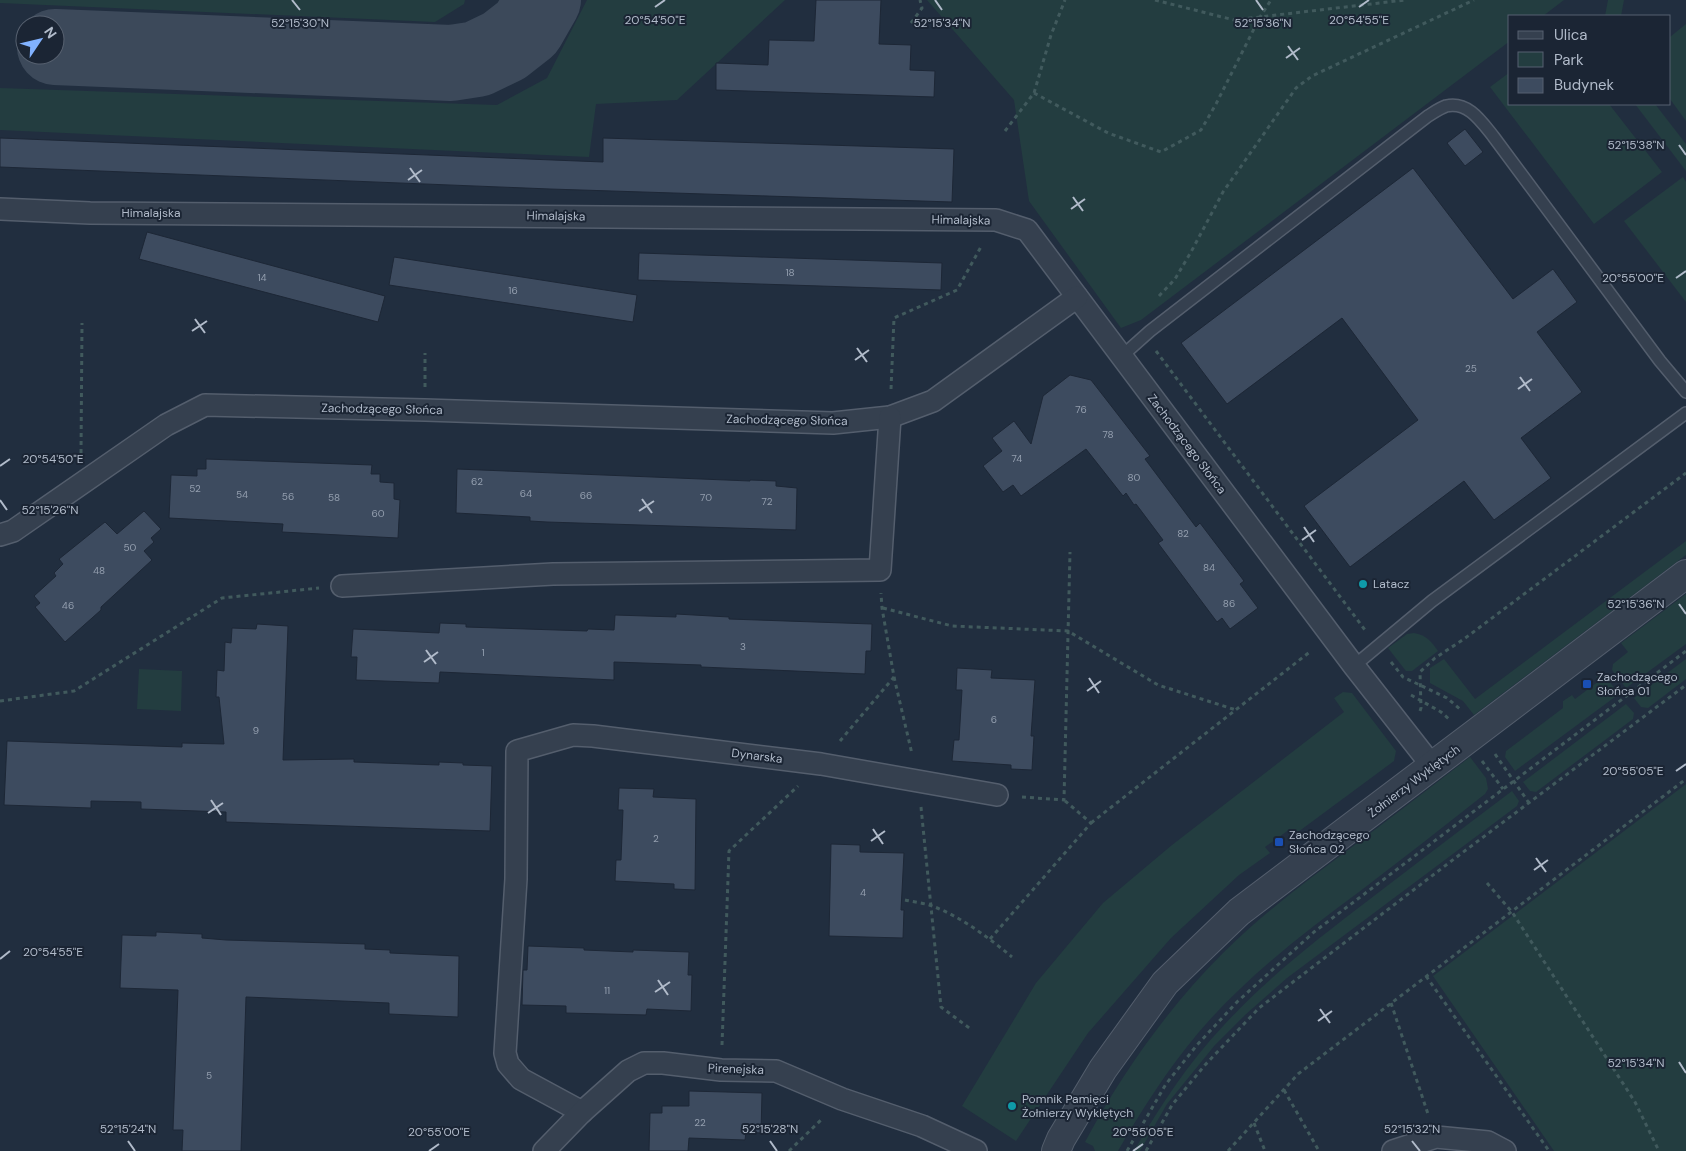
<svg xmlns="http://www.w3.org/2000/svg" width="1686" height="1151" font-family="'DM Sans',sans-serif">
	<rect width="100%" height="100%" fill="#212e3f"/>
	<g fill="#233d40">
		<path d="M0,0H465L464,4L435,22L0,3Z"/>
		<path d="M587,0H785L677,100L596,104L589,157L0,130V88L497,105L547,78Z"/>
		<path d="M927,0H1564L1543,16H1510V41L1141,320L1121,328L1029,201L1014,100Z"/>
		<path d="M1608,0H1624L1621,16H1605Z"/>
		<path d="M1686,24V121L1670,99V37Z"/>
		<path d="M1510,72V104H1609L1662,172L1594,224L1490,87Z"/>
		<path d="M1635,104H1655L1686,144V171Z"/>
		<path d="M1683,177L1686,182V302L1624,221Z"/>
		<path d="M1686,541V555L1474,715L1463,701L1430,683V668L1444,659L1475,699Z"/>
		<path d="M1686,594V644L1626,688L1612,670L1613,664L1628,652L1621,643Z"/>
		<path d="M1414,633C1426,635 1431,641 1438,651L1412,671H1406L1388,648L1407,634Z"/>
		<path d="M1686,659V679L1648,708L1641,707L1634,698Z"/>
		<path d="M139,669L182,671L181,711L137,709Z"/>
		<path d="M1599,674L1605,676L1619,694L1515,771L1505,757L1506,751L1563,708V701L1572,695L1575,699L1599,681L1596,677Z"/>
		<path d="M1343,692L1352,693L1396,751L1394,761L1294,835L1290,829L1265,847L1270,853L1239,875L1171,938L1088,1033L1016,1141L962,1106L1036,983L1103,903L1172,845L1344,712L1334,698Z"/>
		<path d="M1626,704L1634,713L1633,719L1536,792L1530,791L1523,782Z"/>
		<path d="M1470,757L1486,778L1488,789L1485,794C1443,827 1401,860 1359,892C1302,934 1245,978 1199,1032C1168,1069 1142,1109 1118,1151H1095L1093,1146L1085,1142C1122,1073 1168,1008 1223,953C1263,913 1308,880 1352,847C1392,817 1431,787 1470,757Z"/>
		<path d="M1686,784V1151H1554L1433,976Z"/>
		<path d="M1512,791L1519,801L1517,806L1287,978L1245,1015L1215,1045L1167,1104L1140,1151H1134C1160,1106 1188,1063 1224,1025C1268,977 1319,938 1370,899C1417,863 1464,827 1512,791Z"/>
	</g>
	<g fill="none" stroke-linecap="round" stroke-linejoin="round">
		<path stroke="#3c495a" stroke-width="76" d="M55,47L451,63L477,59L504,46L527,28L543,0"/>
	</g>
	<g fill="#3d4b5f" stroke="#1d2736">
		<path d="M816,0H881L879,44L911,45L910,70L935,71L934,97L716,90V63L768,65L769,40L814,41Z"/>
		<path d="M1465,129L1483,152L1465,166L1447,143Z"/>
		<path d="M0,138L603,162V138L954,149L952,202L550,189L0,167Z"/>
		<path d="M1413,168L1513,299L1553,269L1577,302L1537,332L1582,392L1521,438L1551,478L1494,520L1464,481L1350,567L1304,506L1418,420L1342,318L1227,404L1181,343Z"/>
		<path d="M147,232L385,296L378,322L139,259Z"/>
		<path d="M639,253L942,263L941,290L638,280Z"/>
		<path d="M394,257L637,295L633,322L389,285Z"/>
		<path d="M1070,375L1091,380L1150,456L1145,459L1196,527L1200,523L1244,581L1240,584L1258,608L1230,629L1222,618L1217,622L1158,543L1163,540L1136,504L1134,505L1126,493L1123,496L1086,449L1021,496L1013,485L1003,492L983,466L1002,451L992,438L1014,421L1031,444L1043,396Z"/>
		<path d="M206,459L372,465L371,474H380V482L394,483V499L400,500L398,538L282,532L283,524L169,518L171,475L197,476V469H206Z"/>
		<path d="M457,469L750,481V480L776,481V486L797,488L796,530L547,522L530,521V517L456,513Z"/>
		<path d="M144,511L161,529L151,538L154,542L144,551L152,560L101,607V610L65,642L35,607L40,603L34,596L56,576L54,573L63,564L59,559L105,522L117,534Z"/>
		<path d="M676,614L729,617V619L872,624L871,651H866L865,674L701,667V665L614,662V680L440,672L439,683L356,680L357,657H351L353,629L439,633L440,623L466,624V627L587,631L588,629L614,630L615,615L676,617Z"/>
		<path d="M257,624L288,626L283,760L354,759V762L439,765V762L463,763V765L492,766L490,831L226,822V812L141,809V802L91,801V808L4,805L7,741L182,747V743L224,744L219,697H216L217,670L224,671L225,642L231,643L232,628L256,629Z"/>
		<path d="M957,668L992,670L991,678L1035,680L1031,736H1034L1032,770L1011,769V765L952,761L954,740H959L962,690H956Z"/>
		<path d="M619,788L654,789L653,797L696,799L695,890L674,889V884L615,881L616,860H621L623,810H618Z"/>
		<path d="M831,844L860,845V852L904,853L901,910H904L903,938L829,936Z"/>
		<path d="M156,932L202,934V938L226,940L365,944V949L390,950V953L459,956L458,1017L389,1014V1003L246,997L241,1151H182L183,1130H173L178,990L120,988L122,935L156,936Z"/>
		<path d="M528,946L584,948V950L633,952V950L689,952L688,975H692L691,1011L647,1009L646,1015L566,1013V1006L522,1005L523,970H527Z"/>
		<path d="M689,1091L762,1093L761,1133L746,1132L745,1140L689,1138L688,1151H649L650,1113H662V1106H689Z"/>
	</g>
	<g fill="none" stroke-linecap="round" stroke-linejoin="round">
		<g stroke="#545e6d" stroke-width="14">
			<g id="service">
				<path d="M1122,356L1150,331L1428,116C1433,113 1440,108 1446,106C1468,101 1481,121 1493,136L1660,361L1686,392"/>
				<path d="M1354,666L1432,601L1686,413"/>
			</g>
		</g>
		<g stroke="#545e6d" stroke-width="24">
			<g id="minor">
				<path d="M0,209L90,213L996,220L1027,230L1354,666L1433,767"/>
				<path d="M0,535L13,531L166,425L205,405L425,410L833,423L890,417L933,401L1077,297"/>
				<path d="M342,586L553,574L880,570L890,417"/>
				<path d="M582,1112L521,1079L508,1064L505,1053L516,879L517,751L573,735L593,736L821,764L997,795"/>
				<path d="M544,1151L582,1112L628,1071L644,1063H663L721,1070L776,1071L842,1099L922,1126L976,1151"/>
				<path d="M1393,1151L1436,1137L1488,1142L1505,1151"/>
			</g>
		</g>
		<g stroke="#545e6d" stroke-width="30">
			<path id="tertiary" d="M1056,1151L1061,1139L1103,1069L1165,983L1239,912L1686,574"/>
		</g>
		<g stroke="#415a5d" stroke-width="3" stroke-dasharray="4 4" stroke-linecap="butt">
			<path d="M1155,0L1234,20L1405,0"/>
			<path d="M911,23L922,8L920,0"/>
			<path d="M1034,93L1108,133L1161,152L1201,130L1216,104L1260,17L1271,0"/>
			<path d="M1005,131L1034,93L1051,35L1065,0"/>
			<path d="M1159,296L1175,279L1191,252L1223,192L1296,88L1312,76L1474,0"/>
			<path d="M1156,351L1365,630"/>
			<path d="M425,387V353"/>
			<path d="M891,389L894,318L957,290L982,245"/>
			<path d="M81,453L82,323"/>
			<path d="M883,608L952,626L1068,631L1158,685L1236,710"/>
			<path d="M1391,662L1403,677L1447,698L1461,710"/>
			<path d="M894,677L912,754"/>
			<path d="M1411,695L1441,712L1449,719"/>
			<path d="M0,701L74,691L222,598L319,588"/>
			<path d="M1420,711L1421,708L1420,672L1435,658L1464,639L1686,473"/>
			<path d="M840,741L894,677L882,608L881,593"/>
			<path d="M1495,754L1529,803"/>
			<path d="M1482,761L1503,789"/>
			<path d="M1022,797L1064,800L1070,552"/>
			<path d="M921,807L941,1007L972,1030"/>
			<path d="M1091,823L1311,651"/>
			<path d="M1487,883L1512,912L1635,1102L1659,1151"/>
			<path d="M905,900C914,902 924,903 932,906C960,916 989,938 1012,957"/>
			<path d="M990,939L1091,823L1064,800"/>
			<path d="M1426,976L1549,1151"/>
			<path d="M1391,1003L1428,1114"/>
			<path d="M722,1045L729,851L798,786"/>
			<path d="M1284,1090L1319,1151"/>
			<path d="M1254,1123L1265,1151"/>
			<path d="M789,1151L823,1118"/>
			<path d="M1127,1151L1166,1084L1197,1045L1237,1002L1314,932L1686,651"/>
			<path d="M1146,1151L1172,1105L1205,1065L1259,1008L1454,859L1686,685"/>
			<path d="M1228,1151L1298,1074L1686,779"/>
		</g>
		<use href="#service" stroke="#35404f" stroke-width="11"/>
		<use href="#minor" stroke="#35404f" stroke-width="21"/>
		<use href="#tertiary" stroke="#35404f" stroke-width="28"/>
	</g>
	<path fill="none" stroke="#b1bbca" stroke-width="2" d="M292,0L300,10M935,0L942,10M1256,0L1263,10M655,7L665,0M1359,7L1369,0M1288,46L1298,60M1286,58L1300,48M1679,145L1686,155M410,168L420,182M408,180L422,170M1073,197L1083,211M1071,209L1085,199M1676,278L1686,271M195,319L205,333M192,331L207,321M857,348L867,362M855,360L869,350M1520,377L1530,391M1518,389L1532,379M0,466L10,459M642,499L652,513M0,500L7,510M639,511L654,501M1304,527L1314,542M1302,540L1316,530M1679,604L1686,614M426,650L436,664M424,662L438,652M1089,678L1099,693M1087,691L1101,681M1676,771L1686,764M211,800L221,815M208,813L223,803M873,829L883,844M871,841L885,831M1536,858L1546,872M1534,870L1548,860M0,959L10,951M658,980L668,995M655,992L670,982M1320,1009L1330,1023M1318,1021L1332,1011M1679,1062L1686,1073M128,1141L135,1151M770,1141L777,1151M1412,1141L1420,1151M429,1151L439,1144M1133,1151L1143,1144"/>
	<g fill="#0f9aa8" stroke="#1b2534" stroke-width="2">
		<circle cx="1363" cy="584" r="5"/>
		<circle cx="1012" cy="1106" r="5"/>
	</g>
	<g fill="#1a4fb4" stroke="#1b2534" stroke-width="2">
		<rect x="1582" y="679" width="10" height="10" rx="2.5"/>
		<rect x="1274" y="837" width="10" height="10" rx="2.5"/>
	</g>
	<g text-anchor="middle" stroke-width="4" stroke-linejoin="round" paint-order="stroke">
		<g font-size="10" fill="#949faf">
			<text x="790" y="276">18</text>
			<text x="262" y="281">14</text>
			<text x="513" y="294">16</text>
			<text x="1471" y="372">25</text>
			<text x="1081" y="413">76</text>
			<text x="1108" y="438">78</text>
			<text x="1017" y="462">74</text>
			<text x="1134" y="481">80</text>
			<text x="477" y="485">62</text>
			<text x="195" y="492">52</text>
			<text x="526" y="497">64</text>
			<text x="242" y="498">54</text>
			<text x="586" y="499">66</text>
			<text x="288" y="500">56</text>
			<text x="334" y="501">58</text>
			<text x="706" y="501">70</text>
			<text x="767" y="505">72</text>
			<text x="378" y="517">60</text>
			<text x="1183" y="537">82</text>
			<text x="130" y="551">50</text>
			<text x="1209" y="571">84</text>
			<text x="99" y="574">48</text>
			<text x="1229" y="607">86</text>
			<text x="68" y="609">46</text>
			<text x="743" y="650">3</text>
			<text x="483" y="656">1</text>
			<text x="994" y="723">6</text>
			<text x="256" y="734">9</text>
			<text x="656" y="842">2</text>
			<text x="863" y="896">4</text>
			<text x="607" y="994">11</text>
			<text x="209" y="1079">5</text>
			<text x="700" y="1126">22</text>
		</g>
		<g font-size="12" fill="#b1bbca" stroke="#1b2534">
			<text x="151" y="217">Himalajska</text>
			<text transform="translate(556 216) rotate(1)" y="4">Himalajska</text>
			<text transform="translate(961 220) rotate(1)" y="4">Himalajska</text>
			<text transform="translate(382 409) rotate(1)" y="4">Zachodzącego Słońca</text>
			<text transform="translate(787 420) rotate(1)" y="4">Zachodzącego Słońca</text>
			<text transform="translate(1187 444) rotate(53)" y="4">Zachodzącego Słońca</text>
			<text transform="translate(757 756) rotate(7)" y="4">Dynarska</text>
			<text transform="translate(1414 781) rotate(-37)" y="4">Żołnierzy Wyklętych</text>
			<text transform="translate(736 1069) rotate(2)" y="4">Pirenejska</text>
		</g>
		<g font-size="12" fill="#b1bbca" stroke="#1b2534" text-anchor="start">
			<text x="1373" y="588">Latacz</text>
			<text x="1597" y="681">Zachodzącego<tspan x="1597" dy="14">Słońca 01</tspan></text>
			<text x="1289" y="839">Zachodzącego<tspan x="1289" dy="14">Słońca 02</tspan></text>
			<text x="1022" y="1103">Pomnik Pamięci<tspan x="1022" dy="14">Żołnierzy Wyklętych</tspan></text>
		</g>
	</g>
	<g font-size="12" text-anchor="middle" fill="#b1bbca" stroke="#1b2534" stroke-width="4" stroke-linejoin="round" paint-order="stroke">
		<text x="1359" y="24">20°54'55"E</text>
		<text x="655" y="24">20°54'50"E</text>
		<text x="300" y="27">52°15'30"N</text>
		<text x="942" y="27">52°15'34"N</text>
		<text x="1263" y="27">52°15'36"N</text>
		<text x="1636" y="149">52°15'38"N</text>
		<text x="1633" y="282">20°55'00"E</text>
		<text x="53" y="463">20°54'50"E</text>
		<text x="50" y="514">52°15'26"N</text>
		<text x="1636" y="608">52°15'36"N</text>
		<text x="1633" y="775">20°55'05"E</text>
		<text x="53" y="956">20°54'55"E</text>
		<text x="1636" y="1067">52°15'34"N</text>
		<text x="128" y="1133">52°15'24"N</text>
		<text x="770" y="1133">52°15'28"N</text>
		<text x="1412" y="1133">52°15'32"N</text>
		<text x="439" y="1136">20°55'00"E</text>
		<text x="1143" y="1136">20°55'05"E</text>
	</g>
	<rect x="1508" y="15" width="162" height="90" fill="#1b2534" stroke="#576170"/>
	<rect x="1518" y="31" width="25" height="8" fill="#35404f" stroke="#576170"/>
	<text x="1554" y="40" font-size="15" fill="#b1bbca">Ulica</text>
	<rect x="1518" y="52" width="25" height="15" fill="#233d40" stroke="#576170"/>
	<text x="1554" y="65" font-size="15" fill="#b1bbca">Park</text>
	<rect x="1518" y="78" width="25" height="15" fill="#3d4b5f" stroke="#576170"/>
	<text x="1554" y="90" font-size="15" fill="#b1bbca">Budynek</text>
	<g transform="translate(40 40) rotate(55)"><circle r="24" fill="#1b2534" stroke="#576170"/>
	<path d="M0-4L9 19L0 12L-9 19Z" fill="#81b2ff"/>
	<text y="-8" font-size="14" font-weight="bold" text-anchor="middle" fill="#b1bbca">N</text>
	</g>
</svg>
